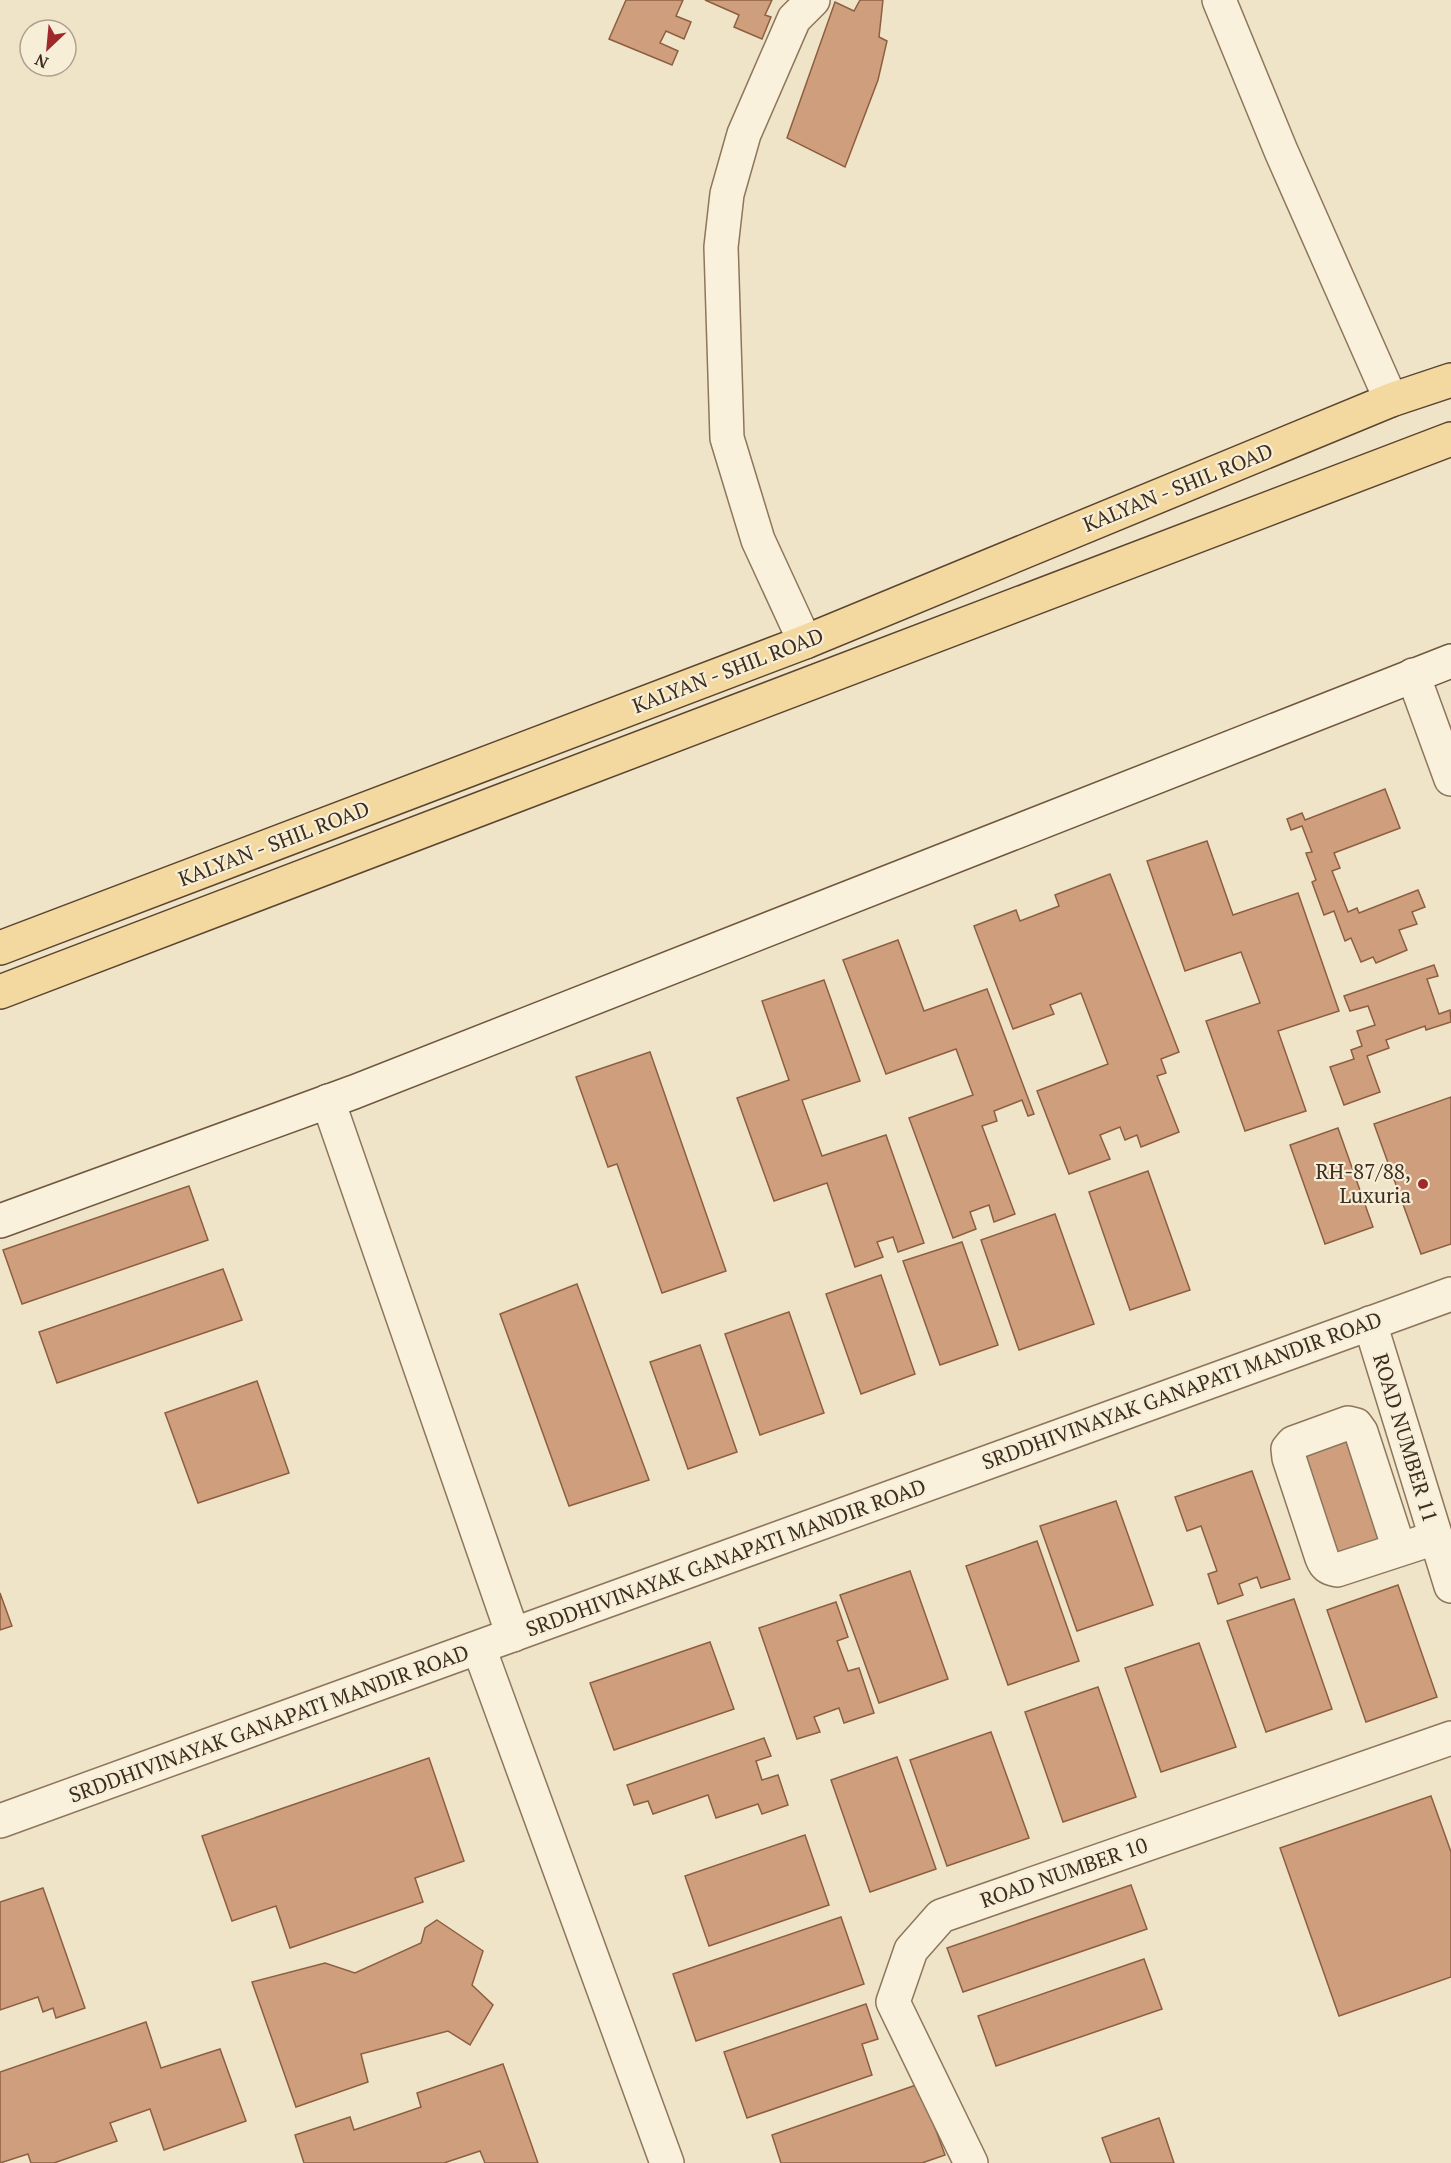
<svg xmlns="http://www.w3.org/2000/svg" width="1451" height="2163" font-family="'PT Serif',serif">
	<rect width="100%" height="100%" fill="#f0e4c8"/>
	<g fill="#cf9f7d" stroke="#8d5f41" stroke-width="1.5">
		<path d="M626,0H683L676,16L691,22L684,39L666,31L660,43L678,51L672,65L609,39Z"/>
		<path d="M705,0H772L765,15L771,17L762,39L734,27L739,15Z"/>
		<path d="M860,0H883L879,37L887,41L878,80L845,167L787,138L835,2L854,11Z"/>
		<path d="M1385,789L1400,828L1334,853L1340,868L1332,871L1348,912L1357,908L1359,913L1418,890L1425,907L1412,912L1417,924L1399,930L1407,950L1376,963L1373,957L1361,962L1351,938L1345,941L1334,911L1324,915L1312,882L1316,880L1306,853L1312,852L1302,826L1291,830L1287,819L1302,813L1305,820Z"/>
		<path d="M1207,841L1233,915L1298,893L1339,1011L1278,1031L1306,1111L1245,1131L1206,1021L1260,1003L1241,952L1185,971L1147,861Z"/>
		<path d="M1110,874L1179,1052L1161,1059L1166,1073L1157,1076L1179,1132L1141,1147L1137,1135L1125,1140L1120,1127L1100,1135L1110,1159L1069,1174L1037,1091L1108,1064L1081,993L1050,1005L1054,1014L1013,1029L974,926L1016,910L1020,921L1059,906L1055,895Z"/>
		<path d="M898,940L924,1011L987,989L1034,1114L1028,1116L1022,1100L994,1111L997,1121L982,1126L1015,1214L994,1222L989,1205L970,1212L976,1229L953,1238L909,1118L973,1095L956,1049L886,1074L843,960Z"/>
		<path d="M1434,965L1438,976L1427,979L1439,1014L1450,1010L1451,1022L1426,1030L1425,1026L1386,1040L1389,1048L1367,1056L1380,1092L1344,1105L1330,1067L1354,1059L1351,1050L1362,1046L1357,1031L1375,1025L1368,1006L1350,1011L1344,996Z"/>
		<path d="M824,980L860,1081L802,1100L822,1156L886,1135L924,1243L898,1252L893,1237L877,1242L883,1257L855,1267L827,1183L774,1201L737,1098L789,1080L762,1001Z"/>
		<path d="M650,1052L726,1271L662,1293L617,1164L608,1167L576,1077Z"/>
		<path d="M1451,1097V1244L1421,1254L1374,1124Z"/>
		<path d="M1338,1128L1373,1227L1325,1244L1290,1145Z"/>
		<path d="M1148,1171L1190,1290L1130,1310L1089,1192Z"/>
		<path d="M189,1186L208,1240L22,1304L3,1250Z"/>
		<path d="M1055,1214L1094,1324L1019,1350L981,1240Z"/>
		<path d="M962,1242L998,1345L940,1365L903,1261Z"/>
		<path d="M223,1269L242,1320L57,1383L39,1332Z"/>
		<path d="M881,1275L915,1374L861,1394L826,1294Z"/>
		<path d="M577,1284L649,1480L569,1506L500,1314Z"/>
		<path d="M789,1312L824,1413L760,1435L725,1334Z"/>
		<path d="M700,1345L737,1452L688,1469L650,1362Z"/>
		<path d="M257,1381L289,1473L198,1503L165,1413Z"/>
		<path d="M1351,1434L1388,1539L1331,1558L1294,1453Z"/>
		<path d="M1252,1471L1290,1579L1261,1588L1257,1577L1239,1584L1243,1595L1218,1604L1208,1574L1217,1571L1201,1526L1187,1531L1175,1497Z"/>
		<path d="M1116,1501L1153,1605L1077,1631L1040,1526Z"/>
		<path d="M1037,1541L1079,1661L1008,1685L966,1566Z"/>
		<path d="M910,1571L948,1679L879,1703L840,1595Z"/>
		<path d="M1398,1585L1437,1697L1366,1722L1327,1610Z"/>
		<path d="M0,1593L12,1626L0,1630Z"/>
		<path d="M1294,1599L1332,1709L1266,1732L1227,1621Z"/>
		<path d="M836,1602L848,1637L837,1641L848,1671L859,1668L874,1713L844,1723L839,1708L814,1717L820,1732L797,1739L759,1628Z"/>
		<path d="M710,1642L734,1709L614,1750L590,1683Z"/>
		<path d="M1199,1643L1236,1747L1161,1772L1125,1668Z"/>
		<path d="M1098,1687L1136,1797L1063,1822L1025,1712Z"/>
		<path d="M991,1732L1029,1838L947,1866L910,1760Z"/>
		<path d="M764,1738L771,1756L756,1761L762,1780L778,1775L788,1805L762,1814L758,1804L716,1818L708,1795L653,1814L648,1801L634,1805L627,1785Z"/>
		<path d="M897,1757L936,1869L870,1892L831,1780Z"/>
		<path d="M429,1758L464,1861L415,1878L423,1902L290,1948L276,1906L232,1921L202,1836Z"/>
		<path d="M1431,1796L1451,1852V1977L1339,2016L1280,1848Z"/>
		<path d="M805,1835L829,1905L709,1946L685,1876Z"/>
		<path d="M1131,1885L1147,1929L963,1992L947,1948Z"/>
		<path d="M43,1888L85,2008L56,2018L53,2008L43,2012L38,1997L0,2010V1902Z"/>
		<path d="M841,1917L864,1984L696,2041L673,1974Z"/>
		<path d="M437,1920L483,1951L472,1985L493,2005L470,2045L448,2031L361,2054L368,2082L296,2107L252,1982L325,1963L355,1973L421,1943L425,1928Z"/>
		<path d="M1144,1959L1162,2009L996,2066L978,2016Z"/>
		<path d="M866,2004L878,2039L862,2044L872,2075L747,2118L724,2052Z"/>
		<path d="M146,2022L161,2068L220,2049L246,2121L164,2150L150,2109L110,2123L117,2141L54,2163H31L28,2154L0,2163V2072Z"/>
		<path d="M503,2064L538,2163H485L480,2151L444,2163H304L295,2135L350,2117L354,2130L421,2107L417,2093Z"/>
		<path d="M919,2084L945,2155L922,2163H781L772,2135Z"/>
		<path d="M1159,2118L1174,2163H1111L1102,2138Z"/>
	</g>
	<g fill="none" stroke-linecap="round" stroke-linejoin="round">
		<g stroke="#8d765c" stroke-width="36">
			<g id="street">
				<path d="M1219,0L1281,151L1391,400"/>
				<path d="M805,642L758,540L727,438L721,247L727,194L744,134L794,19L813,0"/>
				<path d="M1413,675L1451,779"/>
				<path d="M328,1101L513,1635"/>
				<path d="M1370,1323L1451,1586"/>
				<path d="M1399,1549L1361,1432L1356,1425L1348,1423L1293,1443L1288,1449L1289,1458L1322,1558C1325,1566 1328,1568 1337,1570L1435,1538"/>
				<path d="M479,1648L667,2163"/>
				<path d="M0,1821L1451,1294"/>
				<path d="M971,2163L893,2002L911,1950L941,1916L1451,1738"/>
			</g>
		</g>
		<g stroke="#6f573f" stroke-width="36">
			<path id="secondary" d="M0,1221L354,1092L1451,661"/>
		</g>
		<g stroke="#5b4430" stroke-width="36">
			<g id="primary">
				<path d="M0,948L805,642L1391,400L1451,380"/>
				<path d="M0,992L1451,439"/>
			</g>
		</g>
		<use href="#street" stroke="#faf1dc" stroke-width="33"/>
		<use href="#secondary" stroke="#faf1dc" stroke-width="33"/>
		<use href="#primary" stroke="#f3d9a0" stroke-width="33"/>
	</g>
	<circle fill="#9e2a2b" stroke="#f7eed8" stroke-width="2" cx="1423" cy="1184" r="6"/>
	<g text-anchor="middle" stroke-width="4.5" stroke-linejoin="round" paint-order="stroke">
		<g font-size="21" fill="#3d2e20" stroke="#f7eed8">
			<text transform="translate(1178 488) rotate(-22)" y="7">KALYAN - SHIL ROAD</text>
			<text transform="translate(728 671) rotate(-21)" y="7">KALYAN - SHIL ROAD</text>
			<text transform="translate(274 844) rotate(-21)" y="7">KALYAN - SHIL ROAD</text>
			<text transform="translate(1182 1391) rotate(-20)" y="7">SRDDHIVINAYAK GANAPATI MANDIR ROAD</text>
			<text transform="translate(1405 1438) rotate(73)" y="7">ROAD NUMBER 11</text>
			<text transform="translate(726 1558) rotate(-20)" y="7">SRDDHIVINAYAK GANAPATI MANDIR ROAD</text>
			<text transform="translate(269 1724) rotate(-20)" y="7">SRDDHIVINAYAK GANAPATI MANDIR ROAD</text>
			<text transform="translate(1064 1873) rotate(-19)" y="7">ROAD NUMBER 10</text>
		</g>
		<g font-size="21" fill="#3d2e20" stroke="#f7eed8" text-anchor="end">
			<text x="1411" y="1179">RH-87/88,<tspan x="1411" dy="24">Luxuria</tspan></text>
		</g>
	</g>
	<g transform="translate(48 48) rotate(206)"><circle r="28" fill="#f7eed8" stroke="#ada18e" stroke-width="1.5"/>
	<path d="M0-4.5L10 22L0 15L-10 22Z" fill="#9e2a2b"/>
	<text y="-9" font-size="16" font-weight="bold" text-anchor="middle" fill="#3d2e20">N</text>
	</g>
</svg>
